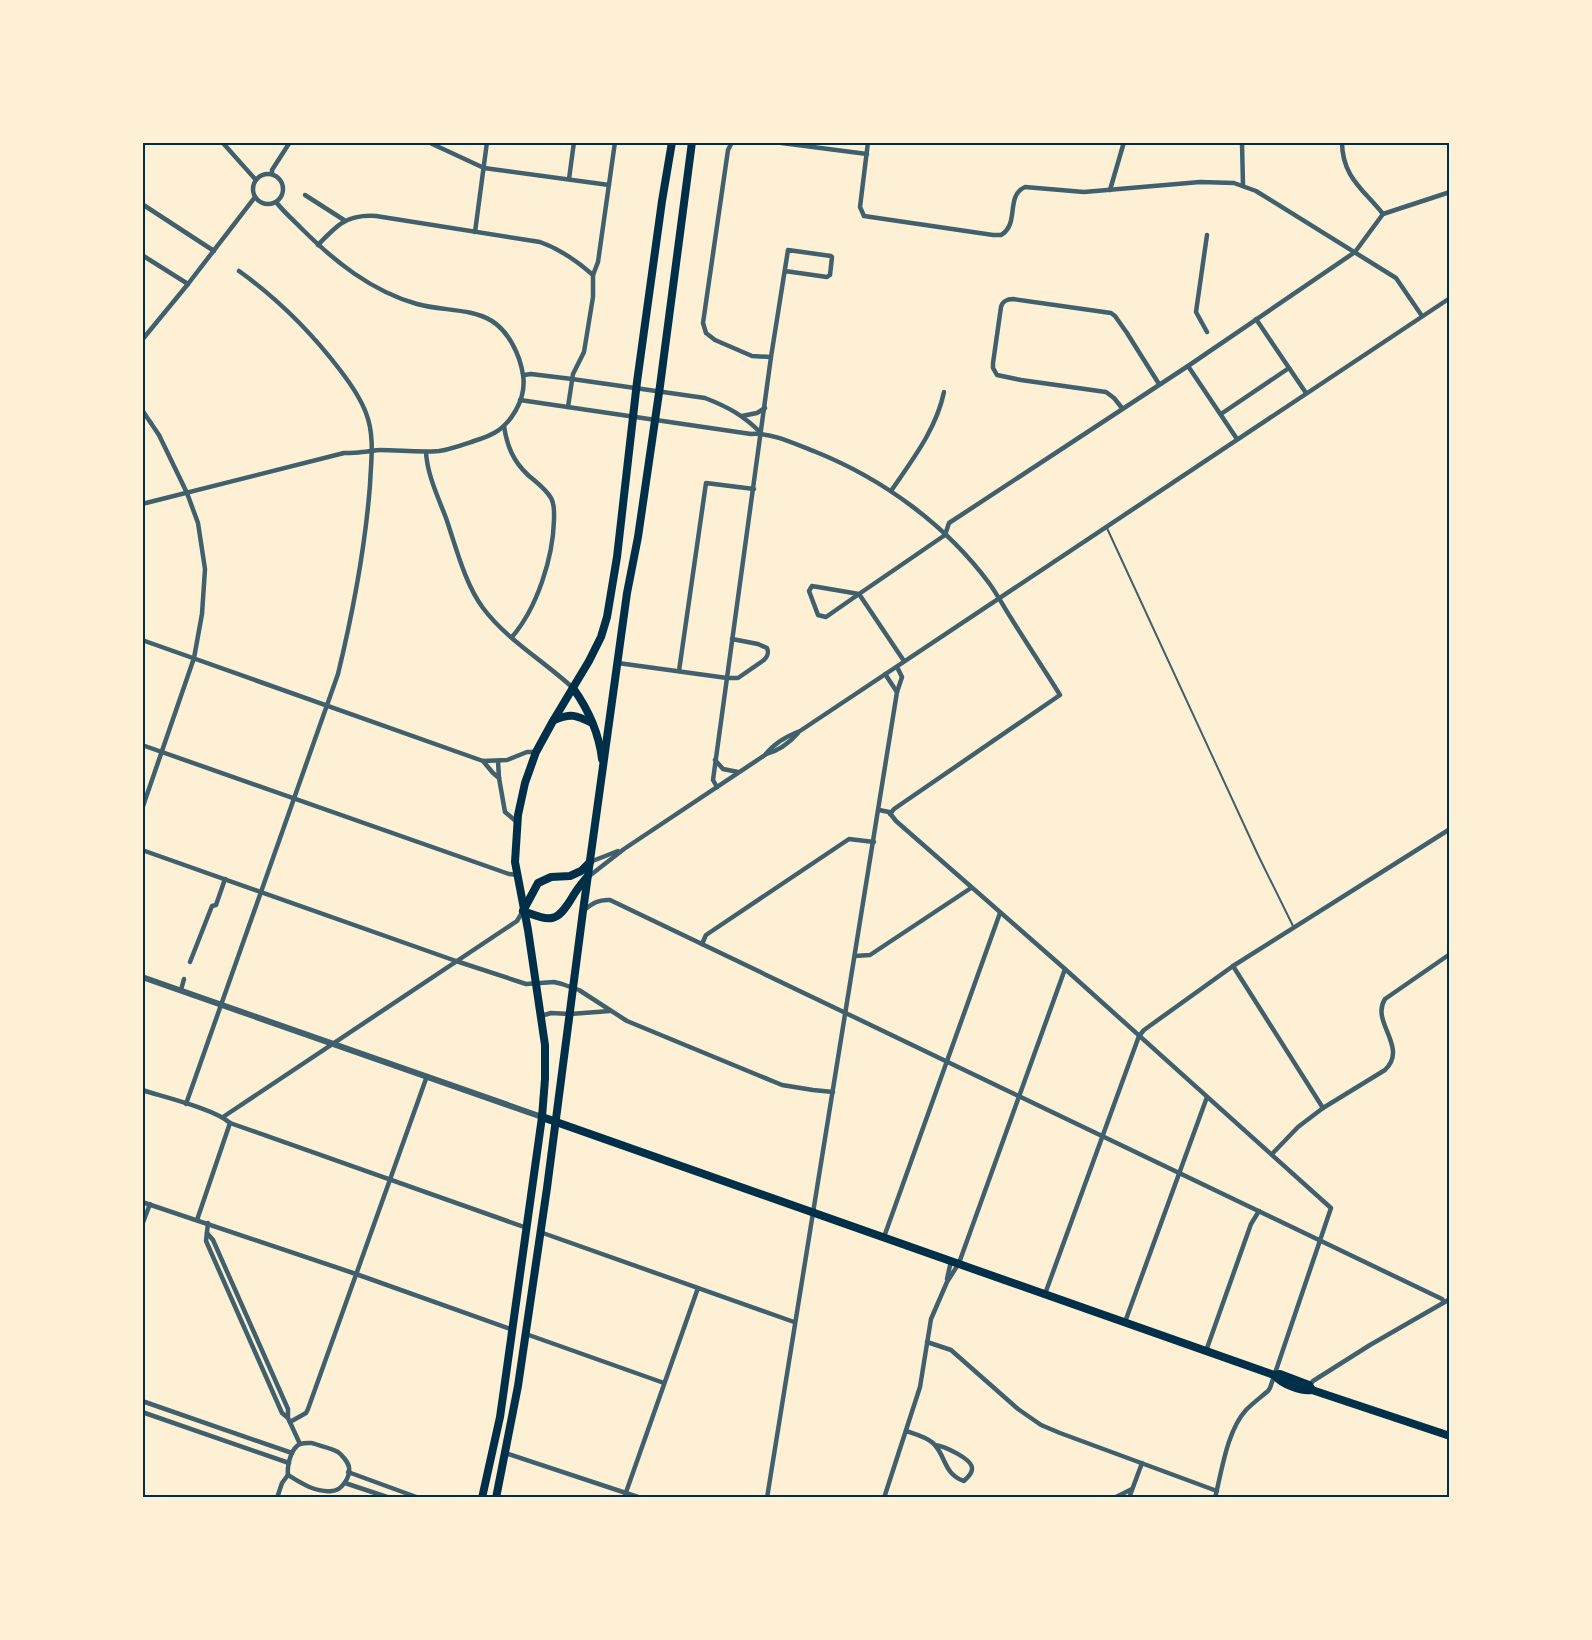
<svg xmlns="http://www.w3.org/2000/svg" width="1592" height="1640" font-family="'Open Sans',sans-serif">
	<rect width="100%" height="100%" fill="#fdf0d5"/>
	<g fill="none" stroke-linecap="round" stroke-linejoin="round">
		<path stroke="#3f606c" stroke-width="2" d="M1106,526L1258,855L1293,926"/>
		<g stroke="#3f606c" stroke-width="4.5">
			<path d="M222,142L256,180"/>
			<path d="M428,142L484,168L609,185"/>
			<path d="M732,142L728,150L703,323L706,333L715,340L752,356L771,357"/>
			<path d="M774,142L867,154"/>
			<path d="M868,142L860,207L864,216L993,235H1001C1020,224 1005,196 1025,187L1084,192L1200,182L1234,183L1256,191L1396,278L1422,316"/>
			<path d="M1242,142L1243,186"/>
			<path d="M1342,142C1342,177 1364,190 1383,214"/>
			<circle cx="268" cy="189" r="15"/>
			<path d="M272,174V170L290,142"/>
			<path d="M569,179L574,142"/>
			<path d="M1110,190L1124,142"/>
			<path d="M305,195L344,220"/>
			<path d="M142,204L214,251"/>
			<path d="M475,232L487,142"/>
			<path d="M1207,235L1196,312L1207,332"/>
			<path d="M318,245C337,225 347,214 376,216L540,242C560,249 577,261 593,275"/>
			<path d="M142,255L188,284"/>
			<path d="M1256,319L1306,393"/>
			<path d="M142,340L188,284L255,197"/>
			<path d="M1188,366L1237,439"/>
			<path d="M524,375L531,374L572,379L705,398C728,407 743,415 761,433"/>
			<path d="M520,400L751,434C771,432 797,445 816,452C883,479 946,525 989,583C997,594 1004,607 1011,618C1027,644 1044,669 1060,695L894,809L890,814"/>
			<path d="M568,407L573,374L584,352L593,297V275L598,262L615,142"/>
			<path d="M1122,408L1114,398L1106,392L1021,380L997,375L993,368V363L1001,307C1002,302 1007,299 1013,299L1111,313L1115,316L1127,333L1159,384"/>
			<path d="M142,410L159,435L187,493L198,523L205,569L202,614L194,658L142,809"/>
			<path d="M1221,414L1289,368"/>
			<path d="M742,416L757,413L765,408"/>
			<path d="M504,426C507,446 513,461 528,475C536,482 545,488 551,498C555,505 554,513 554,520C553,558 537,608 512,637"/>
			<path d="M426,452C427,474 438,497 446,518C456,547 465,584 483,608C507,640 544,661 573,688"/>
			<path d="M891,491C912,460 936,430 944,392"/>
			<path d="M142,504L344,453C350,453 356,453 362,452C368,452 374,450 380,450C400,450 419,453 439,451C451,449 462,445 474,441C494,435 505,429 516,410C522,399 525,387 523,375C520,355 509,332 492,321C471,308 441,311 417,304C371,291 334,261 301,228C293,220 283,211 276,202"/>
			<path d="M945,535L949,523L1188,366L1355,252L1383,214L1450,192"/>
			<path d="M142,640L483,761L507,760L527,752H536"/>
			<path d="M904,661L859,594L826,617L818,615L809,591L812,586L859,594L945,535"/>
			<path d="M618,663L727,678H738L764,660C768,656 769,653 767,648L758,644L732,639"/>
			<path d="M679,671L706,483L754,489"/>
			<path d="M885,674L897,692"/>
			<path d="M142,745L509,874L518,875"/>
			<path d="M766,754C778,751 790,742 798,733"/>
			<path d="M715,760L723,769L738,772"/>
			<path d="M483,761L493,773L499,778"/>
			<path d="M498,761L499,778L505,812L517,822"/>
			<path d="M717,787L713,780L771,357L788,250L831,256L832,257L830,275L827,277L785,271"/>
			<path d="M879,810L889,812L896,821L1065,969L1331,1208L1270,1388L1268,1391C1261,1397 1253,1403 1246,1410C1227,1431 1222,1470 1215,1498"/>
			<path d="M142,850L456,961L526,984L554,982L562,984L579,990L627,1021L782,1085L813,1090L833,1092"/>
			<path d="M590,862L618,851"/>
			<path d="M588,877L624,849L765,755C774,743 787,736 800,731L1450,298"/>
			<path d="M583,911C592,904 598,899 610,900L1442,1299L1444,1302"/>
			<path d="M702,944L706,935L849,839L874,842"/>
			<path d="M855,956L870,955L971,888"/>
			<path d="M190,962L212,906L216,905L225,879"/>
			<path d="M1233,966L1323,1108"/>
			<path d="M181,990L184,979"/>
			<path d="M541,1016L551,1013L570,1014L610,1011"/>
			<path d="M142,1090C164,1097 215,1109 230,1123L527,1228"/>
			<path d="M186,1104L338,674C353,612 365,549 370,485C371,461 375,436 366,413C360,397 350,383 340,370C311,332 278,299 239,271"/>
			<path d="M223,1117L517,921L523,911"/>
			<path d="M1272,1154L1298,1127L1323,1108L1385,1070C1409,1047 1370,1022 1385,999L1450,954"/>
			<path d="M142,1202L356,1274L513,1330"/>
			<path d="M197,1220L230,1123"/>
			<path d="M208,1223L206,1241L282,1413L288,1418L300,1444"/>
			<path d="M142,1225L150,1204"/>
			<path d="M540,1232L794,1322"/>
			<path d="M207,1233L213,1240L288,1409V1417"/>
			<path d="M884,1237L1000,913"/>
			<path d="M947,1279L951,1261"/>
			<path d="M1045,1294L1139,1036L1144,1030L1233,966L1450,829"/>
			<path d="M1125,1322L1207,1097"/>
			<path d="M526,1334L664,1383"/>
			<path d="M927,1342L951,1350L1018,1409L1041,1425L1060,1433L1217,1491"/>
			<path d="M1206,1351L1251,1224L1259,1211"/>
			<path d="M1309,1386L1313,1381L1370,1345L1450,1299"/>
			<path d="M142,1401L292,1453"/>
			<path d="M142,1412L289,1463"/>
			<path d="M290,1422L306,1413L308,1409L427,1076"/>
			<path d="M906,1431C915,1434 926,1437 933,1443C946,1455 943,1474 964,1481C967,1478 972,1474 972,1469C973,1459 944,1446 935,1445"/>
			<path d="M312,1443C320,1446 331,1448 338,1452C342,1455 348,1462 349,1467C351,1477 341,1491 332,1491C316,1493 301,1483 288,1475C287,1467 290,1452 297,1446C300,1442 307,1443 312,1443Z"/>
			<path d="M505,1453L641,1498"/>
			<path d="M348,1472L419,1498"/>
			<path d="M345,1483L390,1498"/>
			<path d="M277,1498L282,1483L288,1475"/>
			<path d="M624,1498L698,1288"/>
			<path d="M767,1498L897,692L902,677L897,667"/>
			<path d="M884,1498L920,1387L931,1319L947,1282L959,1263L1065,969"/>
			<path d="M1114,1498L1132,1489"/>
			<path d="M1129,1498L1142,1463"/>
		</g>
		<path stroke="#3f606c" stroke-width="6" d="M142,977L542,1117"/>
		<g stroke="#003049" stroke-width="8">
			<path d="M573,688C588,709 599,734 602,759"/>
			<path d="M554,720C571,713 576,715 592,723"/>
			<path d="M523,911L538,883L551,877L570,876L581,871L590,862"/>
			<path d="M523,911C552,922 557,923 573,896C577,889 582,883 587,877"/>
			<path d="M542,1117L1274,1375L1280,1374L1309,1385L1312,1390L1450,1436"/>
			<path d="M1274,1375C1282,1384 1301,1392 1312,1390"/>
			<path d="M482,1498L500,1417L504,1389L542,1117L545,1079V1045L528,930L515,862L518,815L525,783L536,752L553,721L589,661L601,637L607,617L617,557L637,382L662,201L672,142"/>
			<path d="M496,1498L518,1386L547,1188L583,911L627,593L638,537L660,386L692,142"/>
		</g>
	</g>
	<rect width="1592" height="1640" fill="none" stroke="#fdf0d5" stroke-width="288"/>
	<rect x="144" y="144" width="1304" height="1352" fill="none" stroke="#003049" stroke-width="2"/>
</svg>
